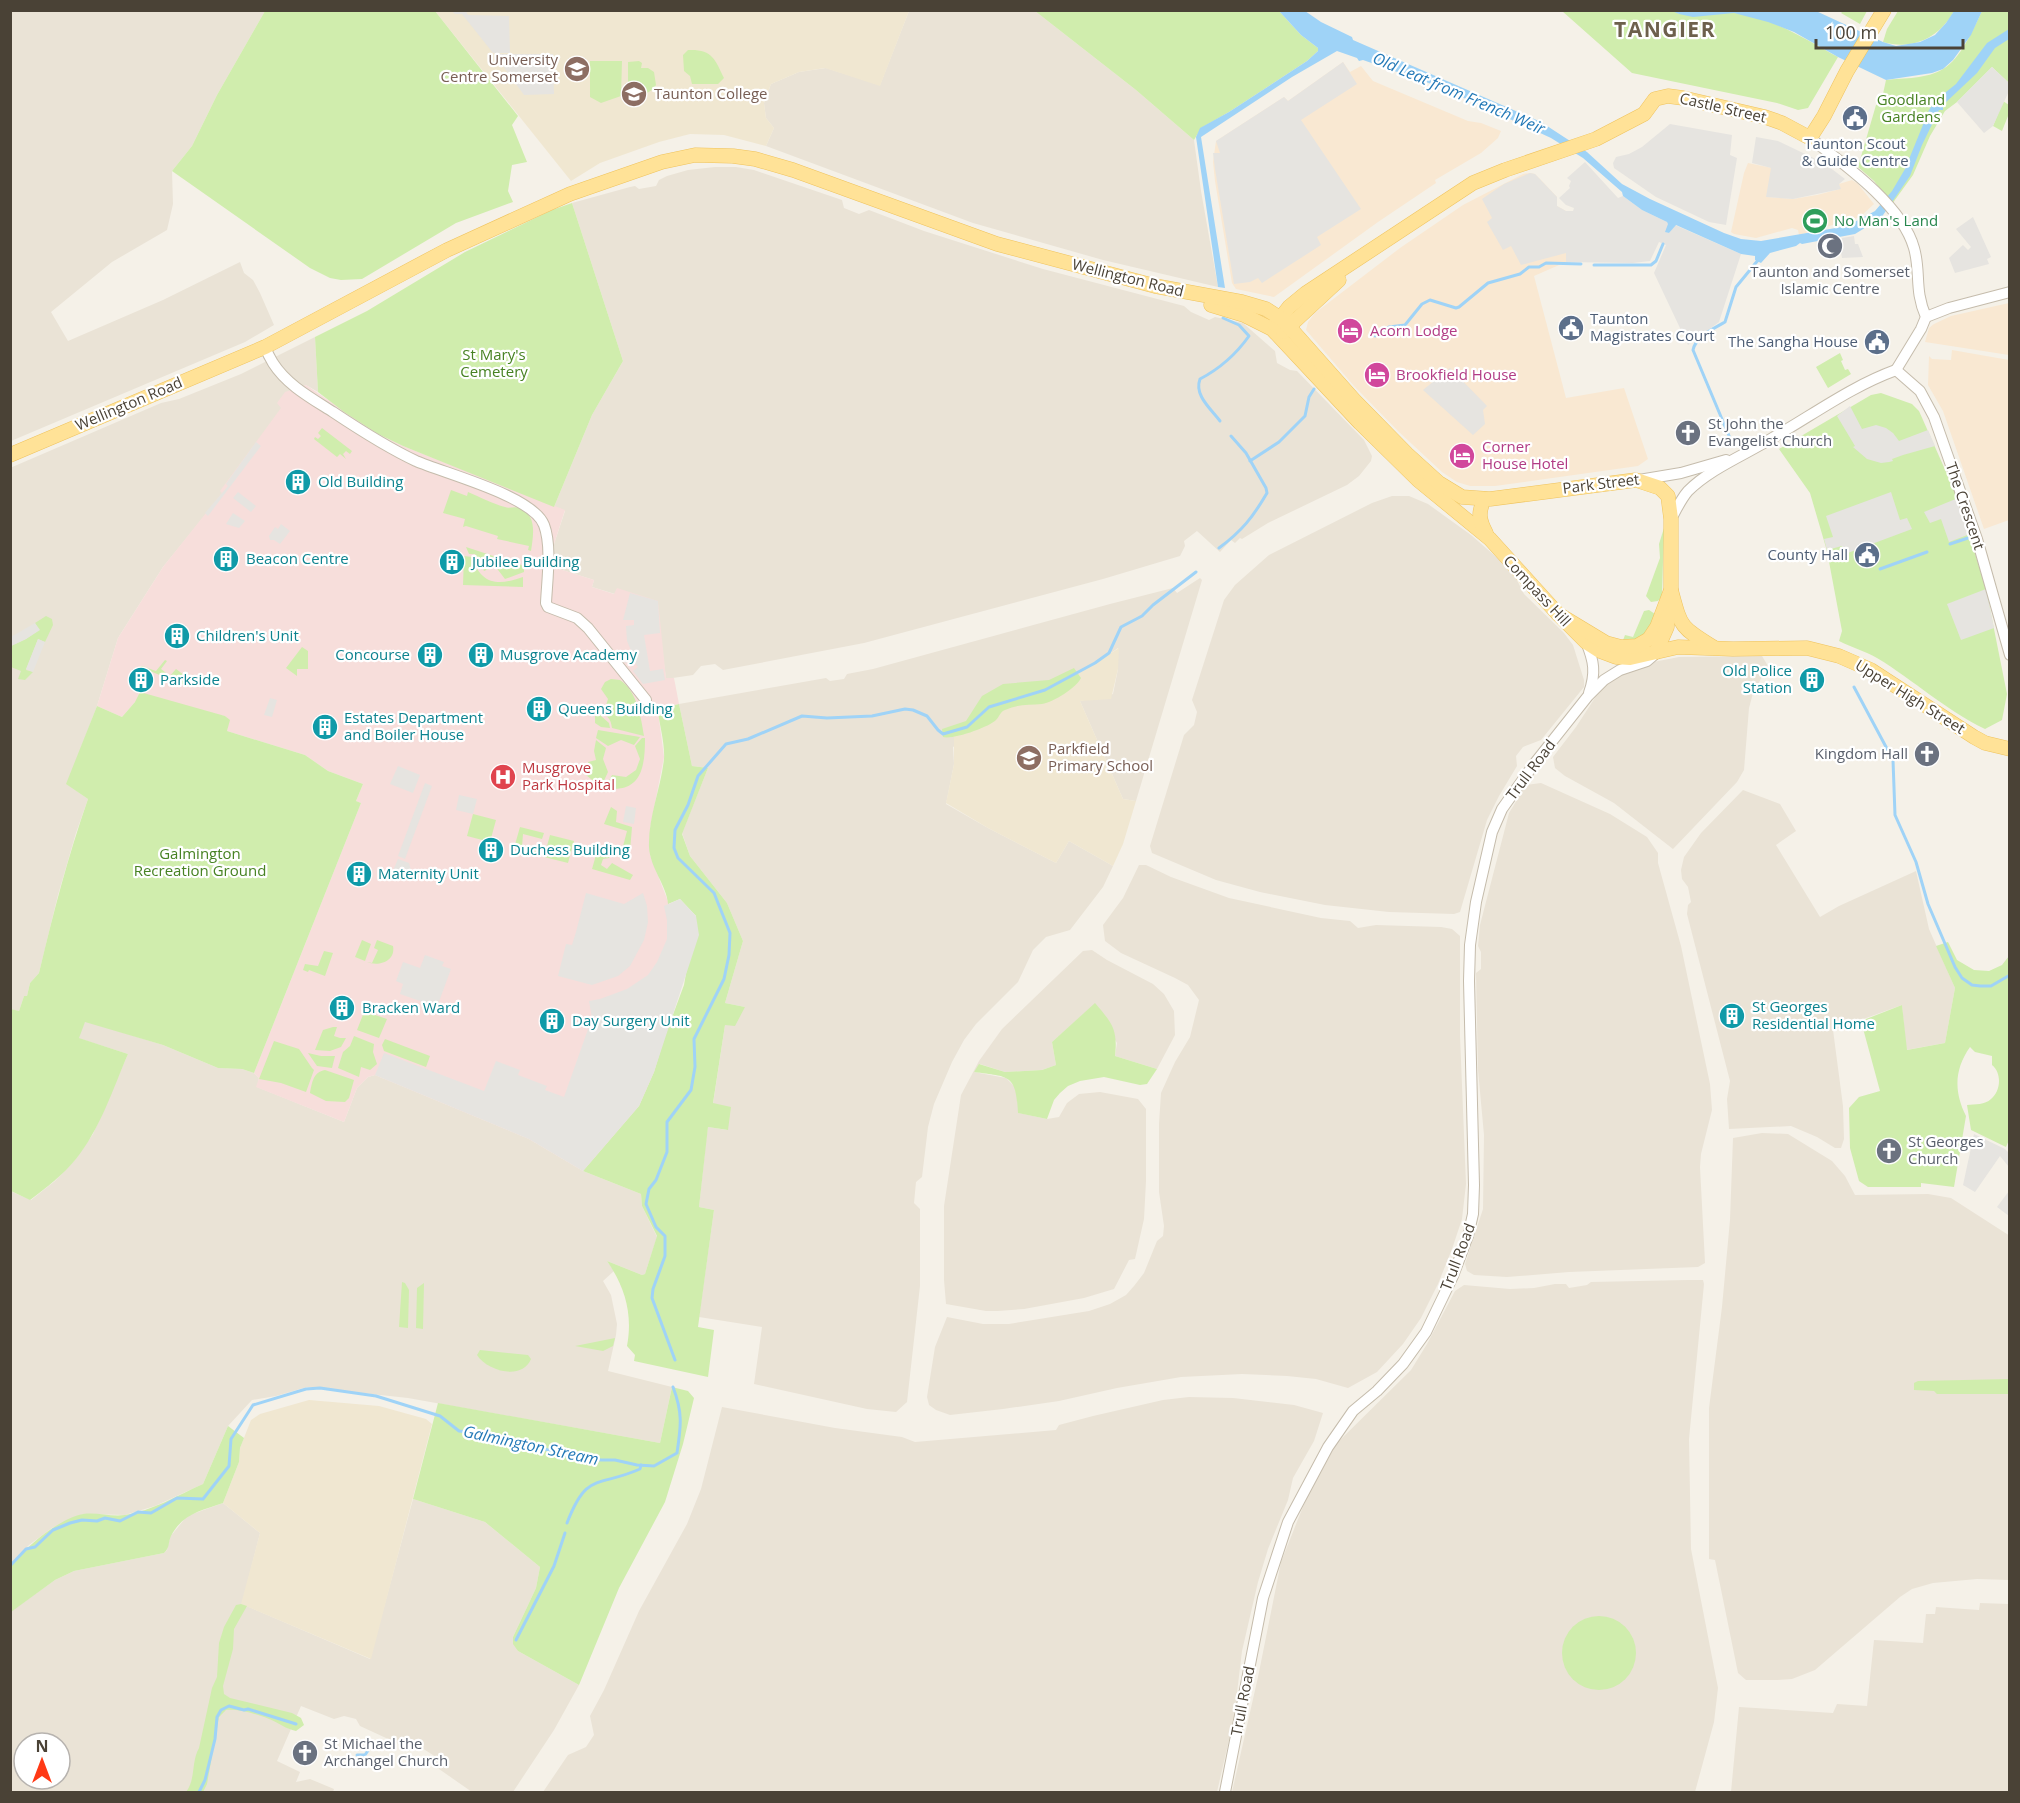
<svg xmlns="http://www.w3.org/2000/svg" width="2020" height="1803" font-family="'Open Sans',sans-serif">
	<rect width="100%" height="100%" fill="#f5f1e8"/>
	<g fill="#eae3d6" fill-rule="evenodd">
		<path d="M11,11H265L217,95L192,146L172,171L173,204L167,230L112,262L51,312L68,341L163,300L240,262L244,273L253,280L260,293L274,325L245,342L11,441Z"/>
		<path d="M909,11H1035L1136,90L1194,140L1201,191L1218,287L1103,260L973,223L766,146L774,128L766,118L764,103L771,84L799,72L826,68L880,85Z"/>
		<path d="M715,167H736L754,170L842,200L844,208L859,214L869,210L924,231L1043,269L1184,306L1191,312L1209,320L1215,317L1243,323L1275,351L1277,363L1290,370L1297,371L1364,440L1372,456L1371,461L1359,476L1347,485L1268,523L1242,539L1240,538L1235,543L1231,540L1220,552L1197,531L1184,541L1185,546L1180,556L1103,579L864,643L723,670L715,664L701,666L693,675L666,679L660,633L617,589L615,594L592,587L594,580L553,567L554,544L565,511L554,507L592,415L623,361L572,203L630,187L635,186L639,189L656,186L659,180L667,176L688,170Z"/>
		<path d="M315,337L318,392L306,385L278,402L282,408L221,491L223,493L163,567L118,638L97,706L67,784L88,799L76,833L58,895L39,973L30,983L27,996H24L19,1011L10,1009V468L161,403L179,399L241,374Z"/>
		<path d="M1392,496H1409L1428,504L1471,535L1502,562L1517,580L1524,594L1564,633L1573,645L1584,680V687L1541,740L1523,747L1516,756L1517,766L1499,796L1487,820L1460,912L1454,914L1389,912L1325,905L1260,892L1216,880L1152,853L1150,846L1184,735L1194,725L1197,712L1192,700L1224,600L1235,585L1269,555L1372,503Z"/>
		<path d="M1200,578L1202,580L1136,801L1123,799L1080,701L1113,694L1118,669V648L1097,663L953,747L954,764L946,804L988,828L1056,863L1069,841L1113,866L1103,887L1070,930L1046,937L1033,950L1018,982L976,1024L964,1040L952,1062L934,1104L928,1127L922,1177L916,1182L914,1203L920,1209V1286L907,1402L896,1412L867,1409L754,1384L762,1327L699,1317L714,1210L699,1207L706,1141L708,1127L727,1130L713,1104L725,1025L745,1007L725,1003L743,941L727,903L690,856L682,833L708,768L692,766L679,704L826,678L830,681L844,679L847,674L873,669L1110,604L1173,588L1177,593Z"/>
		<path d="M1762,656L1768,666L1753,693L1749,708L1744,770L1737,782L1673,849L1614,803L1565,776L1555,768L1553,757L1576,727L1602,687L1624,673L1648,663L1679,657Z"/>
		<path d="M1541,783L1610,814L1647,837L1658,853V863L1681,946L1710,1084L1712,1110L1701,1154L1700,1167L1705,1263L1698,1267L1569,1272L1507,1277L1474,1275L1467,1271L1465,1264L1483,1209L1484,1135L1478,1070L1476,973L1481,969V952L1478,946L1480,925L1509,813L1526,785Z"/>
		<path d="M1743,790L1780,804L1796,831L1776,845L1820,917L1839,906L1916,871L1929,929L1955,988L1945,1043L1906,1050L1902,1005L1833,1030L1843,1106L1844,1139L1841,1148H1835L1817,1137L1791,1126L1729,1129L1727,1099L1730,1081L1687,914L1688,905L1691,902L1688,887L1682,879L1681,870L1684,857L1701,833Z"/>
		<path d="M1139,865H1146L1171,877L1229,898L1321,918L1350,921L1358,928L1376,925L1441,927L1452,929L1460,936V1036L1466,1184L1462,1219L1452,1249L1438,1284L1421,1318L1403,1344L1377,1372L1348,1388L1316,1379L1287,1376L1242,1374L1181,1377L1117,1388L1059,1401L1003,1409L950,1415L936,1410L929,1405L927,1397L935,1347L947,1317L983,1324H1009L1089,1311L1110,1304L1126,1295L1134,1286L1144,1273L1157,1241L1163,1236L1164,1226L1159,1192V1124L1161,1093L1175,1062L1190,1037L1199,1000L1188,985L1175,978L1121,953L1105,941L1103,925L1123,898Z"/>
		<path d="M1092,950L1107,960L1153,984L1164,994L1174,1011L1175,1035L1157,1069L1115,1056L1117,1043L1095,1004L1052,1042L1056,1065L1042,1070L1005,1072L980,1064L974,1072L1006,1078L1016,1088L1019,1099V1113L1047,1119L1059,1117L1067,1103L1079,1094L1100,1092L1138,1099L1146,1109V1181L1144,1219L1135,1259L1129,1260L1114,1289L1084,1298L1024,1309L998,1311H986L946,1304L944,1280V1206L961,1095L979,1061L1002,1029L1083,951Z"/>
		<path d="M85,1021L163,1045L218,1068L242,1069L254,1073L259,1078L257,1087L344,1122L357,1088L368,1077L375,1075L529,1139L583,1171L641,1194L642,1206L657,1237L645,1274L642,1275L607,1261L614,1271L603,1281L611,1295L617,1324L616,1335L608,1371L672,1387L660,1443L408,1398L307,1387L276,1396L252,1400L228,1426L203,1484L155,1506L125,1515L83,1514L52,1528L29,1545L11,1564L10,1191L31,1200L55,1181L75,1160L93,1134L128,1054L78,1038Z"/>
		<path d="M1762,1133L1788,1134L1832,1161L1845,1176L1855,1195L1928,1194L1951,1198L2010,1236L2009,1580L1977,1579L1933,1583L1912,1589L1900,1597L1815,1670L1792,1679L1778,1680H1746L1738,1673L1715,1560L1709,1559V1408L1722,1307L1730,1220L1733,1138Z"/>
		<path d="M1688,1280H1703L1704,1284L1689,1439L1691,1549L1718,1688L1714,1722L1695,1792H1232L1258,1677L1281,1562L1312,1484L1336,1444L1411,1370L1427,1344L1455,1291L1464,1285L1510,1289L1534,1288L1555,1284H1566L1569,1288L1587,1285L1591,1282Z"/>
		<path d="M1189,1397L1233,1398L1294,1405L1323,1413L1314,1441L1293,1478L1288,1500L1268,1549L1258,1582L1242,1651L1234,1718L1217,1792H543L568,1755L586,1747L594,1735L590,1716L604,1690L639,1611L687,1524L701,1489L722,1407L835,1428L902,1437L915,1442L1056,1430L1059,1425L1093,1416L1163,1400Z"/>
		<path d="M413,1499L485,1522L540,1567L536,1588L513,1637L518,1651L579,1685L554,1730L513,1792H472L439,1769L436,1757L422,1748L412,1750L360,1726L356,1719L344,1716L334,1719L301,1706L277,1761L300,1772L296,1782L310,1779L334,1789L333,1792H11L10,1612L55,1580L74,1571L164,1553L167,1550L170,1537L187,1516L223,1503L260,1533L242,1604L370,1659ZM24,1743H60V1779H24Z"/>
		<path d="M1980,1603L2009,1604V1792H1731L1739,1707L1833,1713L1837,1704L1867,1706L1874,1640L1923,1643L1926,1614H1935L1936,1607L1979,1610Z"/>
	</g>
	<g fill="#f9e8d2">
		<path d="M1343,62L1350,72L1361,66L1373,81L1468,121L1481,123L1501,131L1498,138L1481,153L1435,180L1436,183L1378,222L1274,297L1236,289L1232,283L1215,181L1213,162L1216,141L1284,97L1288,101Z"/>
		<path d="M1748,163L1772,168L1767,197L1793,199L1817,195L1840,189L1839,184L1852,180L1858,184L1874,204L1860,217L1799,235L1798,230L1792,228L1756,238L1734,234L1731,232L1744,173Z"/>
		<path d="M1530,173L1535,174L1541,180L1557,197V206L1566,211V262L1534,276L1566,398L1624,388L1648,459L1638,466L1495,486H1470L1457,482L1442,472L1399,432L1354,386L1306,330L1308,322L1315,313L1400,248L1463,205L1523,174Z"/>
		<path d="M2009,303V355L1925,342L1929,328L1934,324L1951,316Z"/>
		<path d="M1952,350L2009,360V520L1984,529L1943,411L1928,385L1929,356L1932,359L1951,360Z"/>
	</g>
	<g fill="#f0e7d1">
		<path d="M435,11H909L880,86L825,68L799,72L771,84L764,103L766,118L774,128L766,146L724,135L690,134L659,142L600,163L571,181Z"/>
		<path d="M1119,648L1118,669L1111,699L1080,701L1123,799L1136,801L1123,844L1113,866L1069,841L1056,863L988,828L946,803L954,764V732L1076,675Z"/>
		<path d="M309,1400L379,1406L426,1419L432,1424L371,1659L241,1604L260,1533L223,1503L239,1462L240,1448L251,1420L260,1414Z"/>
	</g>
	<path fill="#f7dedb" d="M306,385L378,434L403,446L565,510L554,544L553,567L594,580L592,587L614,594L617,588L658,601L666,678H674L679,704L664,708L658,712L664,757L650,829V855L669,904L664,1039L654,1072L639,1106L583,1171L529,1139L375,1075L368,1077L357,1088L344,1122L256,1087L259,1078L254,1073L361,803L356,801L363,784L328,771L305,755L227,731L229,720L225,716L135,702L122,717L97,706L118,638L163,567L222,493L220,491L281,408L277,403L285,392Z"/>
	<g fill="#d0edad">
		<path d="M1672,10L1679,14C1696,14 1719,11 1735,13C1772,17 1807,40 1838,57L1808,108L1798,110L1777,103L1632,73L1562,11Z"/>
		<path d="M265,11H435L518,116L512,125L527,162L512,165L508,191L513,202L456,223L362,279L341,280L330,278L310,268L172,171L192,146L217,95Z"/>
		<path d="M1035,11H1279L1301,35L1318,48V51L1307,61L1229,112L1201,128L1194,140L1136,90Z"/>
		<path d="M1843,11V10L1867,11L1860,24L1841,13Z"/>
		<path d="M1898,11H1954C1940,37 1913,51 1883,42L1887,29Z"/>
		<path d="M1982,11H2009V83L1992,67L1957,102L1945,111L1930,136L1913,175L1892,204L1874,181L1858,167L1876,105L1881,103L1886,80C1904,78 1927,79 1943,69C1960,60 1974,28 1982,11Z"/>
		<path d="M688,50C712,49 715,59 724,78L718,84H692L690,76L684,71L683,55Z"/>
		<path d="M590,61H622L621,96L601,103L590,97Z"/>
		<path d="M639,61L642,63L641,68H648L654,72L656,85C651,94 638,97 628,96V62Z"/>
		<path d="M2003,101L2009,105L2010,111L2002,131L1993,126Z"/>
		<path d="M572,203L623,361L592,415L554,507L403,446L378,434L344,412L318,392L315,337L367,311L465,252L552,210Z"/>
		<path d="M1840,353L1843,360L1841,361L1845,370L1848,369L1851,374L1828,388L1816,367Z"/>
		<path d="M1881,393L1912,404L1919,411L1959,501L1986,589L2007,694L2002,720L1985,729C1944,709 1915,681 1877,658C1865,651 1851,647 1839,641L1842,631L1827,551L1810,493L1779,449L1871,395Z"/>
		<path d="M322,428L352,451L350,454L346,451L343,454L346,459L340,454L337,457L314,439L315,437L318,439L321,436L318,433Z"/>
		<path d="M451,490L467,496L468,492C480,497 493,504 505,507C509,509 514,506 519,508C538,515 533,536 531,551L528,550L529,546L497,539L498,536L466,526L463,527L465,519L443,513Z"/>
		<path d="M1664,528L1662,596L1658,601L1651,602L1646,596L1660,558L1659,544Z"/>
		<path d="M466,547L524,566V572L505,579L495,566L484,571L475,554H469Z"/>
		<path d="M464,556L472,557C481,585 498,586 523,577V587L463,585Z"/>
		<path d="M1649,610L1655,614L1656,618C1645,636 1643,638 1622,643L1625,635L1633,637L1644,611Z"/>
		<path d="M46,616L52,619L53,625L45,642L38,639L26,670L33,672L25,680L18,679L21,671L11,667V646L26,639L39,630L35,623Z"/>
		<path d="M302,647L308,651V669H297V676L286,668Z"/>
		<path d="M165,660L167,661L161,669L170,676L176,669L192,681L189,687L140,667L142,666L156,671Z"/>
		<path d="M1074,668L1081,678C1076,688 1054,702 1042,704C1029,705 1018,704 1005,710C1000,712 1000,716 996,720C989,727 953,740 943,737L942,729L966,721L982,696L1003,684L1049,680Z"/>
		<path d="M611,679L620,680C637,691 641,717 644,736L612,728C610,710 600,723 608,699L601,689L605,682Z"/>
		<path d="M140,692L225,716L230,720L227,731L305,755L328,771L363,784L356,801L361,803L254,1073L242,1069L218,1068L163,1045L85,1022L79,1038L128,1054C113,1089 100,1129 76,1159C63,1175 46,1188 30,1200L11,1191V1009L19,1011L24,996H27L30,983L39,973C53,914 68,856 88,799L66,784L97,706L122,717L135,702Z"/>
		<path d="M679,704L692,766L708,768L682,834L690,856L727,903L743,941L725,1003L745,1007L735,1026L725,1025L713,1103L731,1107L728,1130L708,1127L699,1207L714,1210L698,1327L714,1330L708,1377L634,1361L635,1355L627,1346C633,1314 625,1287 607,1261L642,1275L645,1274L657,1236L642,1206L641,1194L583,1171L639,1106L654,1072L664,1039L684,985L696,916L680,899L668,904C667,886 650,868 649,847C648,817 661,788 664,759C665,744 660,727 658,712L664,708Z"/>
		<path d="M599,705L601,716L609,723L610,728L601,727L595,723V713Z"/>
		<path d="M598,730L640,737L634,745L621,740L608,746L596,738Z"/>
		<path d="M642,738H645C645,766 642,794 605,788L612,775L626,777L636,770L640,759L635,746Z"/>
		<path d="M596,740L606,748L603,759L608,772L601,787L586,775L590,773L588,762L596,760L594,751Z"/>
		<path d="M611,807L617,811L616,822L632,827L630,851L625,855L605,851V853L611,854L609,858L603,859L601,865L607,869L612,863L633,875L630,880L592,869L598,848L621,854L627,831L604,824Z"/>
		<path d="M473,814L496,820L490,842L467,836Z"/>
		<path d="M520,827L544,833L542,839L523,834L522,847L539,852L538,855L514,848Z"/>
		<path d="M550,835L574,841L568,863L544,857Z"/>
		<path d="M362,940L371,944L365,961L355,957Z"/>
		<path d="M377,940L393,946C396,961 379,967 367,962L372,963L378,950L374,948Z"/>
		<path d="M1948,942L1957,960L1974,970L1989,971L2002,965L2009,956V1140L2006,1147L1971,1130L1967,1105C1975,1104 1985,1105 1991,1099C2001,1091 2002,1073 1992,1065V1056L1975,1052L1970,1047C1954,1070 1954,1092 1966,1116L1954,1187L1921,1183V1187H1868L1859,1181L1850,1148L1849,1108L1859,1097L1880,1091L1861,1021L1902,1005L1907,1050L1945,1043L1955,988L1936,946Z"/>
		<path d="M324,951L333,953L325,976L309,970L308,972L303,970L305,964L318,966Z"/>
		<path d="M368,1002L375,1005L372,1014L387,1019L379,1038L357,1030Z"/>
		<path d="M1095,1003C1112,1023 1118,1029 1115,1056L1157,1069L1147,1084L1140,1085L1104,1077L1080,1081L1068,1086L1060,1093L1054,1100L1047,1119L1018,1113C1016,1074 1010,1077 974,1072L979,1064L1005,1072L1042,1070L1056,1065L1052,1042Z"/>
		<path d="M333,1027H337L334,1036L340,1038H346L341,1047L330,1051L315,1050L323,1030Z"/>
		<path d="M354,1036L374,1044L373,1052L377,1064L370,1070L361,1067L359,1077L338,1068L343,1052L350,1046Z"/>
		<path d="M385,1039L430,1056L426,1067L384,1051L382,1045Z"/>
		<path d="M274,1041L299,1049L312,1068L314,1070L306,1092L281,1083L259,1079Z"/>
		<path d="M308,1053L321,1056H335L332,1068L317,1066Z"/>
		<path d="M325,1070L354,1080L349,1098L345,1102L326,1101L310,1093C312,1083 313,1072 325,1070Z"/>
		<path d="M402,1282L405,1283L409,1290L408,1328L399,1327Z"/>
		<path d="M424,1283L423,1329L416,1328L417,1288Z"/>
		<path d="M615,1338L613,1346L603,1351L575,1346Z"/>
		<path d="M480,1350L528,1355L531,1359C522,1381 487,1371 477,1355Z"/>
		<path d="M2009,1379V1394H1937L1934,1391L1914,1390V1383L1918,1381Z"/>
		<path d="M672,1387L688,1391L694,1398L683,1444L665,1502L619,1588L579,1685L518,1651L513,1644V1637L536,1588L540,1567L485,1522L413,1499L438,1403L660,1443Z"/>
		<path d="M228,1426L244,1438L240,1448L239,1462L223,1503C201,1511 183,1513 171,1536C168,1542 170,1548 164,1553L74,1571L55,1580L11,1612V1564C28,1546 58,1519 83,1514C97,1512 111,1517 125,1515C152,1511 178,1495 203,1484Z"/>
		<path d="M241,1604L247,1606L234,1629L233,1649L223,1686L224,1694L230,1698L292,1713L301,1718L304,1725L296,1731C286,1729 279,1723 269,1719C257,1714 239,1709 226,1710L219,1717L207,1784L203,1792H186C196,1779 191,1762 199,1748L212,1688L217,1677L219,1643L224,1627L236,1605Z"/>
		<circle cx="1599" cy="1653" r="37"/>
	</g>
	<g fill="#e6e4e0">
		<path d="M452,11H466L468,15L509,16L510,53H493L462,14H455Z"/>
		<path d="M494,54H553L554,94L524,95Z"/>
		<path d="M1343,62L1357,84L1301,120L1361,209L1317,237L1321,245L1262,283L1258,278L1250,282L1234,284L1215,169L1213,153H1220L1216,141L1284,97L1288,101Z"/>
		<path d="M1992,67L2009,83V91L1993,126L1984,133L1957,102Z"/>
		<path d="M1670,124L1732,135L1730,155L1737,158L1726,225L1709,222L1656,197L1614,168L1613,163L1616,157L1629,154L1642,147Z"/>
		<path d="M1756,137L1778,141L1824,163L1845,179L1839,184L1841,189L1793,199L1766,197L1771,168L1752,163Z"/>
		<path d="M1585,162L1618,198L1623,196L1642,210L1667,222L1669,224L1666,232L1669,233L1675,225L1741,254L1719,322L1688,345L1654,273L1666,245L1659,242L1650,261L1633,263L1566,262V253L1521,265L1511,246L1503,250L1487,222L1492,218L1482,199L1504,184L1530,173L1535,174L1557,197V206L1566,211H1573L1574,208L1566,205L1559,198L1570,188L1569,186L1571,181L1567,178Z"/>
		<path d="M1973,217L1991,257L1987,259L1989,264L1955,273L1949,258L1963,245L1968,250L1971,247L1956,229Z"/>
		<path d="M1854,236L1855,244H1858L1863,257L1842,258L1840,247H1843L1842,238Z"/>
		<path d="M1450,368L1487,406L1483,410L1485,424L1473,435L1423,390Z"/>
		<path d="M1850,406L1862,429L1876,425L1886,428L1893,433L1899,441L1928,430L1935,446L1903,455L1892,459L1893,461L1889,462L1881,463L1867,459L1853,447L1855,446L1837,416Z"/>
		<path d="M256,442L261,446L208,516L205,513L228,486L226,484L228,481Z"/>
		<path d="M238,492L256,506L251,512L233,498Z"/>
		<path d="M1891,492L1900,520L1907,518L1912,529L1845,554L1842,546L1827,550L1824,539L1833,537L1826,516Z"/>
		<path d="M1958,498L1970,534L1949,542L1941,519L1930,523L1924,512Z"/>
		<path d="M233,513L245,521L239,528L226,524Z"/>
		<path d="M281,524L290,531L280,544L274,540H270L269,536L275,527L278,529Z"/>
		<path d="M1986,589L1994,628L1961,640L1947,604Z"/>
		<path d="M630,593L658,601L660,633L644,635L650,671L663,669L665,680L643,684L633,671L638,667L633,660L625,663L623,659L633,655L627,641L626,626L634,625V620H623Z"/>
		<path d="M35,623L40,630L26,639L11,646V637Z"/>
		<path d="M38,639L45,642L33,672L26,669Z"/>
		<path d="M270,698L277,700L272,717L264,715Z"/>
		<path d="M398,766L420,775L413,793L390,784Z"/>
		<path d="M425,783L432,786L405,859L398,856Z"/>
		<path d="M459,795L477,799L473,814L456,810Z"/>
		<path d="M626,806L636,808L634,824L623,822Z"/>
		<path d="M398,859L409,863L414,881L392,873Z"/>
		<path d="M586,893L624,904L643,893L647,906L648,922L644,940L630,966L618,976L592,985L558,976L566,944L572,945L576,932Z"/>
		<path d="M680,899L696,916L699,935L654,1072L639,1106L583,1171L529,1139L375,1075L384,1053L484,1091L496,1061L520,1070L518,1075L547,1086L545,1090L564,1097L592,1018L589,1001L600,999L627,989L648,975L657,962L667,939V920L664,906Z"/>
		<path d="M425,955L444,962L442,966L451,969L437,1007L400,994L403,984L396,981L403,962L420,968Z"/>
		<path d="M1974,1134L2005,1149L2010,1154L2009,1167L2000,1156L1975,1192L1963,1185Z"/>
		<path d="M2009,1191V1216L1997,1207Z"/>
	</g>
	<g fill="#9fd3f7">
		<path d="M1279,11H1305L1321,22L1352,37L1353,40L1541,122L1587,152L1622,184L1650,199L1724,233L1741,239L1761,241L1847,226L1875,211L1892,191L1905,169L1929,110L1936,100L1956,84L1987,43L2009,29V39L1995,48L1977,73L1943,105V110H1939L1922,145L1910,176L1881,218L1855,234L1802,244L1800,243L1796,246L1770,253L1761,263L1755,260V256L1741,254L1676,225L1669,233L1665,232L1668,224L1667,222L1642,210L1623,196L1622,192L1583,158L1551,138L1440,87L1363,60L1359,61L1357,58L1337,51L1292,77L1201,137L1225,288L1218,287L1196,137L1200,128L1229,112L1307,61L1318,51V48L1301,35Z"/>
		<path d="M1672,11H1816L1883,42L1896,46L1920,42L1935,35L1946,23L1954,11H1982L1971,35L1953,60L1943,69L1932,73L1886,80L1838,57L1794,32L1768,22L1734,13L1693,17L1679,14Z"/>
	</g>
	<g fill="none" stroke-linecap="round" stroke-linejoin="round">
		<g stroke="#9fd3f7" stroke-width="3">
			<path d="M1594,265H1651L1656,261L1663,244"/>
			<path d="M1375,336L1389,327L1405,325L1422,304L1430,300L1456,308L1459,307L1488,283L1520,274L1529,267H1539L1546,263L1581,264"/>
			<path d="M1220,421C1210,408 1194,395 1200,379C1219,369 1237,353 1249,336L1239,325L1223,318"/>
			<path d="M1732,443L1693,350C1696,336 1713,329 1725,322L1736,287L1759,259"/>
			<path d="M1250,461L1279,442L1305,416L1309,397L1314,389"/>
			<path d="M1950,544L1968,538"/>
			<path d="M1219,548C1242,531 1253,517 1267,493L1266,488L1246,453L1231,436"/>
			<path d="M1880,569L1927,552"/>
			<path d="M1854,687L1893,760L1895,815L1916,862L1928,904L1955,967L1962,978L1972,985L1980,986H1991L2010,975"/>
			<path d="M675,1360L652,1298L653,1289L665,1256V1236L656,1227L646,1204L649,1189L656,1180L667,1152V1122L691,1090L695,1067L694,1039L724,979L729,955L730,933L714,893L678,858L674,848L675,830L688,805L698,776L726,744L748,739L802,716L827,718L872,716L905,709L913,710L927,716L938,730L943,734L967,727L989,707L1045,690L1095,663L1109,653L1121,627L1142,616L1153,605L1196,572"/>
			<path d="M567,1523C587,1471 597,1488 640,1469L641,1465"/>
			<path d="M10,1566L26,1549L35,1547L53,1530L70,1523L82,1520L97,1521L105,1518L120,1521L138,1512L151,1513L177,1498L203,1499L229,1466L231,1439L253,1405L306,1389L320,1388L376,1396L440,1416L459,1431L507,1437L567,1456L601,1460H615L637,1465L654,1466L677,1453C681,1426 683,1413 673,1387"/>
			<path d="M516,1640L554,1566L565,1533"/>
			<path d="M357,1755H365L369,1749"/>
			<path d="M199,1792L205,1780L215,1739L217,1717L221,1710L229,1706L244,1710L248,1709L296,1724"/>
		</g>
		<g stroke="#c5bcac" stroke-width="12">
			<g id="tertiary">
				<path d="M1810,138C1844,164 1902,205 1914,248C1921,272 1914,290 1926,317L1921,329L1896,370"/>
				<path d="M1926,317L1949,308L2010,292"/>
				<path d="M265,347C267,352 270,358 273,363C287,385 311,398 333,412C360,430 386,447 416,461C446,474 533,496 544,525C552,546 547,581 546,603L548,607L577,618L588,628L646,700"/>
				<path d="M1896,370L1920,391L1934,417L1977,539L2010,655"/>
				<path d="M1639,480L1681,473L1726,460"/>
				<path d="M1671,519C1676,510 1681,499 1688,491C1711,468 1747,454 1774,437C1814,414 1852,386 1896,370"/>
				<path d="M1586,642C1594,661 1596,673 1589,693"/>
				<path d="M1225,1792L1263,1598L1288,1522L1328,1447L1353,1411L1377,1391L1403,1364L1426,1332L1453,1276L1468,1236L1473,1214L1474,1185L1469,981L1470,945L1476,902L1492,832L1502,809L1534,764L1588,696L1604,680L1620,670L1647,661L1654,655"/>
			</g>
		</g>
		<g stroke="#efc35d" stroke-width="15">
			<g id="primary">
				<path d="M1211,305L1244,315L1272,329L1360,423L1418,480L1490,539L1558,614L1586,642L1600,651L1616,657L1630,658L1678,647L1733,649L1807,648L1839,656L1871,670L1974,737L1985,743L2010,749"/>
				<path d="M1275,325L1289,307L1306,293L1473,183L1505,170L1596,139L1644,114L1655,99L1668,96L1683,98L1765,117L1782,123L1810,138L1824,116L1847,71L1884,10"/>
				<path d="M1283,332L1339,280"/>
				<path d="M10,455L265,347L447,250L570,194L662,162L695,155L733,156L755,159L793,170L997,244L1155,286L1242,302L1266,309L1283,320L1354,400L1407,454L1439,483L1462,497L1490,499L1636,480L1660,488L1668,496L1671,519V590L1657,627L1649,639L1637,646L1621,647L1606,643L1558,614"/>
				<path d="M1484,499C1478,513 1479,520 1486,533"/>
				<path d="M1671,590C1681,627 1680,627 1713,647"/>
				<path d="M1656,652L1667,627L1668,615"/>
			</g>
		</g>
		<use href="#tertiary" stroke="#fff" stroke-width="10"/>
		<use href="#primary" stroke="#ffe297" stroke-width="14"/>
	</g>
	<defs>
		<g id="university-disc" transform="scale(1.35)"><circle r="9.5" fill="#8d6e63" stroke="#fff"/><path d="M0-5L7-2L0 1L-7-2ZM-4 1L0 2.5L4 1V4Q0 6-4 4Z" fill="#fff"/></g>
		<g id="civic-disc" transform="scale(1.35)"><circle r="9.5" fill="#5c6f8a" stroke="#fff"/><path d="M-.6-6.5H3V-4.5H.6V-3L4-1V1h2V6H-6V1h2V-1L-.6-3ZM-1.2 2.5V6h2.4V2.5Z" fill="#fff"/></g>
		<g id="stadium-disc" transform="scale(1.35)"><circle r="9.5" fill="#2e9e5b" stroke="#fff"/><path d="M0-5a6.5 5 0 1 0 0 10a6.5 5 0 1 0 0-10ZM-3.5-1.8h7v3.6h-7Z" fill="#fff"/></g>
		<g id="mosque-disc" transform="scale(1.35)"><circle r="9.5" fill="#6b7280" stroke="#fff"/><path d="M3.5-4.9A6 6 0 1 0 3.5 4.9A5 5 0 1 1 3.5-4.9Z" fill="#fff"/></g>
		<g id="hotel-disc" transform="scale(1.35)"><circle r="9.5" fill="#d1479c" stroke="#fff"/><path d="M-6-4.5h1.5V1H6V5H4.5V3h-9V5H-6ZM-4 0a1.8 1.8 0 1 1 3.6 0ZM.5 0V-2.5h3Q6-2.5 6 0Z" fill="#fff"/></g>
		<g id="church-disc" transform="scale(1.35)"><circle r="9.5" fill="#6b7280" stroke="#fff"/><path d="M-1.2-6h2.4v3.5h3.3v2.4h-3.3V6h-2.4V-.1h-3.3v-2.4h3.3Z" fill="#fff"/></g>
		<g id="building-disc" transform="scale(1.35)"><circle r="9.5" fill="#0f9aa8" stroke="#fff"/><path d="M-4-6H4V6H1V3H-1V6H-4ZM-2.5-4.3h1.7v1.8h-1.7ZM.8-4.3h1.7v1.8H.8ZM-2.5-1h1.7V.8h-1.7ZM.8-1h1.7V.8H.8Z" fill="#fff"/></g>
		<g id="school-disc" transform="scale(1.35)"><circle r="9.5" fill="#8d6e63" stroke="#fff"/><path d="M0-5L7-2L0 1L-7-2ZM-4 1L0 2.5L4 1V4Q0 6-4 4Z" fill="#fff"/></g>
		<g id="hospital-disc" transform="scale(1.35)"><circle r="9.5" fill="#e0444e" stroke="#fff"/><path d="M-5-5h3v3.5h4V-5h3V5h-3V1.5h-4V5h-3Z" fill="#fff"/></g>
	</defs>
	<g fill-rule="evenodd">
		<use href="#university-disc" x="577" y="69"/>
		<use href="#university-disc" x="634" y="94"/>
		<use href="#civic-disc" x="1855" y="118"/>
		<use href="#stadium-disc" x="1815" y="221"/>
		<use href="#mosque-disc" x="1830" y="246"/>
		<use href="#civic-disc" x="1571" y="328"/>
		<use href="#hotel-disc" x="1350" y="331"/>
		<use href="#civic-disc" x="1877" y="342"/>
		<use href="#hotel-disc" x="1377" y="375"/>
		<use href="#church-disc" x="1688" y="433"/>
		<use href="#hotel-disc" x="1462" y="456"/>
		<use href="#building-disc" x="298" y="482"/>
		<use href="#civic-disc" x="1867" y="555"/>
		<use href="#building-disc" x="226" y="559"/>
		<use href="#building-disc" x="452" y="562"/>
		<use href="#building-disc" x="177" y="636"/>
		<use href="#building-disc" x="430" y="655"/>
		<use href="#building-disc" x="481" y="655"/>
		<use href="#building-disc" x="141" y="680"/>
		<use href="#building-disc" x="1812" y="680"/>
		<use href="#building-disc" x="539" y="709"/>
		<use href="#building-disc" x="325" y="727"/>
		<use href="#church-disc" x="1927" y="754"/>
		<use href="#school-disc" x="1029" y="758"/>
		<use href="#hospital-disc" x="503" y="777"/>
		<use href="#building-disc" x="491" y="850"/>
		<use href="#building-disc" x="359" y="874"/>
		<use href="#building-disc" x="342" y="1008"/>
		<use href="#building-disc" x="1732" y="1016"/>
		<use href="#building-disc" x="552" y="1021"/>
		<use href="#church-disc" x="1889" y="1151"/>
		<use href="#church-disc" x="305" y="1753"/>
	</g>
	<g text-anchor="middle" stroke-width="4.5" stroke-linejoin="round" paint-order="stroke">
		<g font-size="15" fill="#785e54" stroke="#fff" text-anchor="start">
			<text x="558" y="65" text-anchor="end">University<tspan x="558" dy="17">Centre Somerset</tspan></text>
			<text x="654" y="99">Taunton College</text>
			<text x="1048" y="754">Parkfield<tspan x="1048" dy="17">Primary School</tspan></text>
		</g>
		<g font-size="15" fill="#478223" stroke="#fff">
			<text x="1911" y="105">Goodland<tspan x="1911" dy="17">Gardens</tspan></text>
			<text x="494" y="360">St Mary's<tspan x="494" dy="17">Cemetery</tspan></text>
			<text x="200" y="859">Galmington<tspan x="200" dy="17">Recreation Ground</tspan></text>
		</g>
		<g font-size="15" fill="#4a4236" stroke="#fff">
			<text transform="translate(1723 108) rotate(13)" y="5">Castle Street</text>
			<text transform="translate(1128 278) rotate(14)" y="5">Wellington Road</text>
			<text transform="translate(129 404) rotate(-23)" y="5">Wellington Road</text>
			<text transform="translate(1601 484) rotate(-7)" y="5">Park Street</text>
			<text transform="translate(1965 506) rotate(71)" y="5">The Crescent</text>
			<text transform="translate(1537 591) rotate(47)" y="5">Compass Hill</text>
			<text transform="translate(1910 697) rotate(32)" y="5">Upper High Street</text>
			<text transform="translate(1531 770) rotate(-53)" y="5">Trull Road</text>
			<text transform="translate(1458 1257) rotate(-69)" y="5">Trull Road</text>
			<text transform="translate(1243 1701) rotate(-79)" y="5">Trull Road</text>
		</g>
		<g font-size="15" fill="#4e5e75" stroke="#fff" text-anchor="end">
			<text x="1855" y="149" text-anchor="middle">Taunton Scout<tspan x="1855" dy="17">&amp; Guide Centre</tspan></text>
			<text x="1590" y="324" text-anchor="start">Taunton<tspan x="1590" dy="17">Magistrates Court</tspan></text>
			<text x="1858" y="347">The Sangha House</text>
			<text x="1848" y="560">County Hall</text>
		</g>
		<g font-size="15" fill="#27864d" stroke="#fff" text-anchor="start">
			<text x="1834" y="226">No Man's Land</text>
		</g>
		<g font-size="15" fill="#5b616d" stroke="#fff" text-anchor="start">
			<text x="1830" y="277" text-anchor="middle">Taunton and Somerset<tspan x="1830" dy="17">Islamic Centre</tspan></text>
			<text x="1708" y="429">St John the<tspan x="1708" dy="17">Evangelist Church</tspan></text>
			<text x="1908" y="759" text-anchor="end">Kingdom Hall</text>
			<text x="1908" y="1147">St Georges<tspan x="1908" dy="17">Church</tspan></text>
			<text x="324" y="1749">St Michael the<tspan x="324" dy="17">Archangel Church</tspan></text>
		</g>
		<g font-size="15" fill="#b23c85" stroke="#fff" text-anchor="start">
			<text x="1370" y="336">Acorn Lodge</text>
			<text x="1396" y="380">Brookfield House</text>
			<text x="1482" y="452">Corner<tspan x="1482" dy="17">House Hotel</tspan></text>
		</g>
		<g font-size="15" fill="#0d838f" stroke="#fff" text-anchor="start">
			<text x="318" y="487">Old Building</text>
			<text x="246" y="564">Beacon Centre</text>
			<text x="472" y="567">Jubilee Building</text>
			<text x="196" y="641">Children's Unit</text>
			<text x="410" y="660" text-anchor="end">Concourse</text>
			<text x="500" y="660">Musgrove Academy</text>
			<text x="1792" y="676" text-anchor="end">Old Police<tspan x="1792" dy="17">Station</tspan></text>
			<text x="160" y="685">Parkside</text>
			<text x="558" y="714">Queens Building</text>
			<text x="344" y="723">Estates Department<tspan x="344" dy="17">and Boiler House</tspan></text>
			<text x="510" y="855">Duchess Building</text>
			<text x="378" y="879">Maternity Unit</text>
			<text x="1752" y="1012">St Georges<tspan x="1752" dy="17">Residential Home</tspan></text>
			<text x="362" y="1013">Bracken Ward</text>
			<text x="572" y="1026">Day Surgery Unit</text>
		</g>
		<g font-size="15" fill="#be3a42" stroke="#fff" text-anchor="start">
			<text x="522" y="773">Musgrove<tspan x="522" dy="17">Park Hospital</tspan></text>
		</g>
		<g font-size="16" font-style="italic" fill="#2379b7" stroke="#fff">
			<text transform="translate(1459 93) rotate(23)" y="6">Old Leat from French Weir</text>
			<text transform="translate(531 1445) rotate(12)" y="6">Galmington Stream</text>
		</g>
		<g font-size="21" font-weight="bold" letter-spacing="1.5" fill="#6d604c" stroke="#fff">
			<text x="1665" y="37">TANGIER</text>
		</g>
	</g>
	<rect width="2020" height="1803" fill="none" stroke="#4a4236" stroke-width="24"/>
	<g transform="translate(42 1761)"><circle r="28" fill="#ffffff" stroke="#b7b3af" stroke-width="1.5"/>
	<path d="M0-4.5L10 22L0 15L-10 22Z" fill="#ff3915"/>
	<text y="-9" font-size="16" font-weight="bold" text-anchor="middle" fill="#4a4236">N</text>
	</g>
	<path d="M1816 39v9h147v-9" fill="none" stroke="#4a4236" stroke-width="3"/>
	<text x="1825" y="39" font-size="18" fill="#4a4236" stroke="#ffffff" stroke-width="4.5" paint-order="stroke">100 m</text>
</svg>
